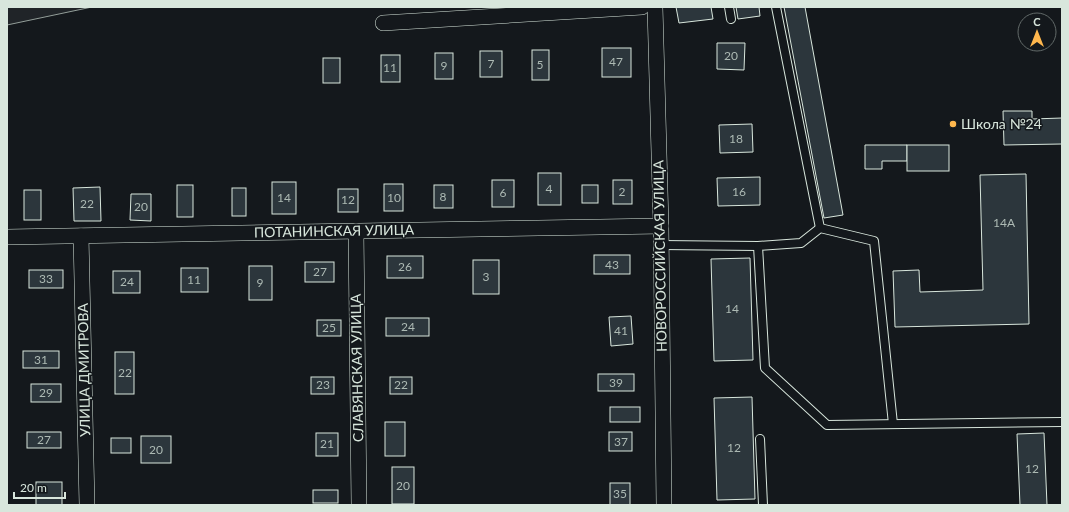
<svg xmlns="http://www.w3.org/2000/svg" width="1069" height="512" font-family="Lato,sans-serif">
	<rect width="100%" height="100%" fill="#14181c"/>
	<path fill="#202428" stroke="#939e99" d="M7,7H92L7,25Z"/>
	<g fill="#2c363c" stroke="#d8e6dc">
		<path d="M676,7H711L713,19L679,23Z"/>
		<path d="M736,7H759L760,16L738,19Z"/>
		<path d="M784,7H805L843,215L824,218Z"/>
		<path d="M717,43H745L744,70L717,69Z"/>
		<rect x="602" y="48" width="29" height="29"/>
		<rect x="532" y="50" width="17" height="30"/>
		<rect x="480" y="51" width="22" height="26"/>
		<rect x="435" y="53" width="18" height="26"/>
		<rect x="381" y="55" width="19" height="27"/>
		<rect x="323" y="58" width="17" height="25"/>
		<path d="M1003,111H1032V119L1062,118V144L1004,145Z"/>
		<path d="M752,124L753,152L720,153L719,125Z"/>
		<path d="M865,145H907V161H882V169H865Z"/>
		<rect x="907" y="145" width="42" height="26"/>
		<rect x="538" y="173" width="23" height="32"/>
		<path d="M1026,174L1029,324L895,327L893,271L919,270L920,292L983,290L980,175Z"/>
		<path d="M760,177V205L718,206L717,178Z"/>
		<rect x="492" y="180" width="22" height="27"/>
		<rect x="613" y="180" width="19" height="24"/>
		<rect x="272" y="182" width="24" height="32"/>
		<rect x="384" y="184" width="19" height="27"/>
		<rect x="177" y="185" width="16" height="32"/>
		<rect x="434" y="185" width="19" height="23"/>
		<rect x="582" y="185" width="16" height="18"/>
		<path d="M100,187L101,221H74L73,188Z"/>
		<rect x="232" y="188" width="14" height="28"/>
		<rect x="338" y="189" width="20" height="23"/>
		<rect x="24" y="190" width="17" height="30"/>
		<path d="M131,194H151V221L130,220Z"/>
		<rect x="594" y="255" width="36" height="19"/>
		<rect x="387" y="256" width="36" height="22"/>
		<path d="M750,258L753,360L714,361L711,259Z"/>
		<rect x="473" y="260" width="26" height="34"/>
		<rect x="305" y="262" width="29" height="20"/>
		<rect x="249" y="266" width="23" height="34"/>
		<rect x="181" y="268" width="27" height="24"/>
		<rect x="29" y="270" width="34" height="18"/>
		<rect x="113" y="271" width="27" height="22"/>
		<path d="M631,316L633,344L611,346L609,317Z"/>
		<rect x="386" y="318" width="43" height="18"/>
		<rect x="317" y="320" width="24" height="16"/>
		<rect x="23" y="351" width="36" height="17"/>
		<rect x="115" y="352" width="19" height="42"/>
		<rect x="598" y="374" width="36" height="17"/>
		<rect x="311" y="377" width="23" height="17"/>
		<rect x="390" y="377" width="22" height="17"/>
		<rect x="31" y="384" width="30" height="18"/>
		<path d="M752,397L755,499L717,500L714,398Z"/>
		<rect x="610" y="407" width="30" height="15"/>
		<rect x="385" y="422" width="20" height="34"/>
		<rect x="27" y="432" width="34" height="16"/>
		<rect x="609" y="432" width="23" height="19"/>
		<rect x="316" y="433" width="22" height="23"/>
		<path d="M1044,433L1047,505H1020L1017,434Z"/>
		<rect x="141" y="436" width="30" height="27"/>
		<rect x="111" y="438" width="20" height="15"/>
		<rect x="392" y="467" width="22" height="37"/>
		<rect x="36" y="482" width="26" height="23"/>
		<rect x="610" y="483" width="20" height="22"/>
		<rect x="313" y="490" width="25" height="13"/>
	</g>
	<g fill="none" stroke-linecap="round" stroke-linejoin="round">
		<g stroke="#d8e6dc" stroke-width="10">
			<g id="service">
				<path d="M729,7L731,19"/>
				<path d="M776,7L820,228"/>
				<path d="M661,245L758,246L801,243L820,228L874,241L893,424"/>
				<path d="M758,246L765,368L827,425L1062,422"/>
				<path d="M760,439L763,505"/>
			</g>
		</g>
		<g stroke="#d8e6dc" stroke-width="16">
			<g id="minor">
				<path d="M655,7L661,226L664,505"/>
				<path d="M383,23L642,7"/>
				<path d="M356,231L359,505"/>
				<path d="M81,236L87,505"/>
				<path d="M7,237L661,226"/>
			</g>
		</g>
		<use href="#service" stroke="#14181c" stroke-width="8"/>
		<use href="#minor" stroke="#14181c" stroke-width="15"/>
	</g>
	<circle fill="#ffb74d" stroke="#14181c" stroke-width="1.5" cx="953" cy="124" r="4"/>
	<g text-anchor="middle" stroke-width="3" stroke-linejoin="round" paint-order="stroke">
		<g font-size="12" fill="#adbab4">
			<text x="731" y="60">20</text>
			<text x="616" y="66">47</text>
			<text x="491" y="68">7</text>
			<text x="540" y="69">5</text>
			<text x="444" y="70">9</text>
			<text x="390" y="72">11</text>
			<text x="736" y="143">18</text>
			<text x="549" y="193">4</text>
			<text x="622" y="196">2</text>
			<text x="739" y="196">16</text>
			<text x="503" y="197">6</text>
			<text x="443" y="201">8</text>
			<text x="284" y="202">14</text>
			<text x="394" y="202">10</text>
			<text x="348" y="204">12</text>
			<text x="87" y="208">22</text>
			<text x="141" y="211">20</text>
			<text x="1004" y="227">14А</text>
			<text x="612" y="269">43</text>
			<text x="405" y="271">26</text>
			<text x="320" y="276">27</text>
			<text x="486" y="281">3</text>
			<text x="46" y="283">33</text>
			<text x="194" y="284">11</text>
			<text x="127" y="286">24</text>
			<text x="260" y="287">9</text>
			<text x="732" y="313">14</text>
			<text x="408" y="331">24</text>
			<text x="329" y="332">25</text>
			<text x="621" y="335">41</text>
			<text x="41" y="364">31</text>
			<text x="125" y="377">22</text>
			<text x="616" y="387">39</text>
			<text x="323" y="389">23</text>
			<text x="401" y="389">22</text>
			<text x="46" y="397">29</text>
			<text x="44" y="444">27</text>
			<text x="621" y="446">37</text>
			<text x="327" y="448">21</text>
			<text x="734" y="452">12</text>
			<text x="156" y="454">20</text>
			<text x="1032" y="473">12</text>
			<text x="403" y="490">20</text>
			<text x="620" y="498">35</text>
		</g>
		<g font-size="14" fill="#d8e6dc" stroke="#14181c" text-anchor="start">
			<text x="961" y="129">Школа №24</text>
		</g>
		<g font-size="14" fill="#d8e6dc" stroke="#14181c">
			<text transform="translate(334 231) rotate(-1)" y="5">ПОТАНИНСКАЯ УЛИЦА</text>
			<text transform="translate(660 256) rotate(-91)" y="5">НОВОРОССИЙСКАЯ УЛИЦА</text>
			<text transform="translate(357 368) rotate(-91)" y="5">СЛАВЯНСКАЯ УЛИЦА</text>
			<text transform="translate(84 370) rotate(-91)" y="5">УЛИЦА ДМИТРОВА</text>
		</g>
	</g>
	<rect width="1069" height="512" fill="none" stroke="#d8e6dc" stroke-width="16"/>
	<g transform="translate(1037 32)"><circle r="19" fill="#14181c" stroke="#626a69"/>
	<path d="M0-3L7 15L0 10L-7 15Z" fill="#ffb74d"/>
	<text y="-6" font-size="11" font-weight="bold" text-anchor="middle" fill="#d8e6dc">С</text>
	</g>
	<path d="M14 492v6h51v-6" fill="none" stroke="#d8e6dc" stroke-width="2"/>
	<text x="20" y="492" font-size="12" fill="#d8e6dc" stroke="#14181c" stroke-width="3" paint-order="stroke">20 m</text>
</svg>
